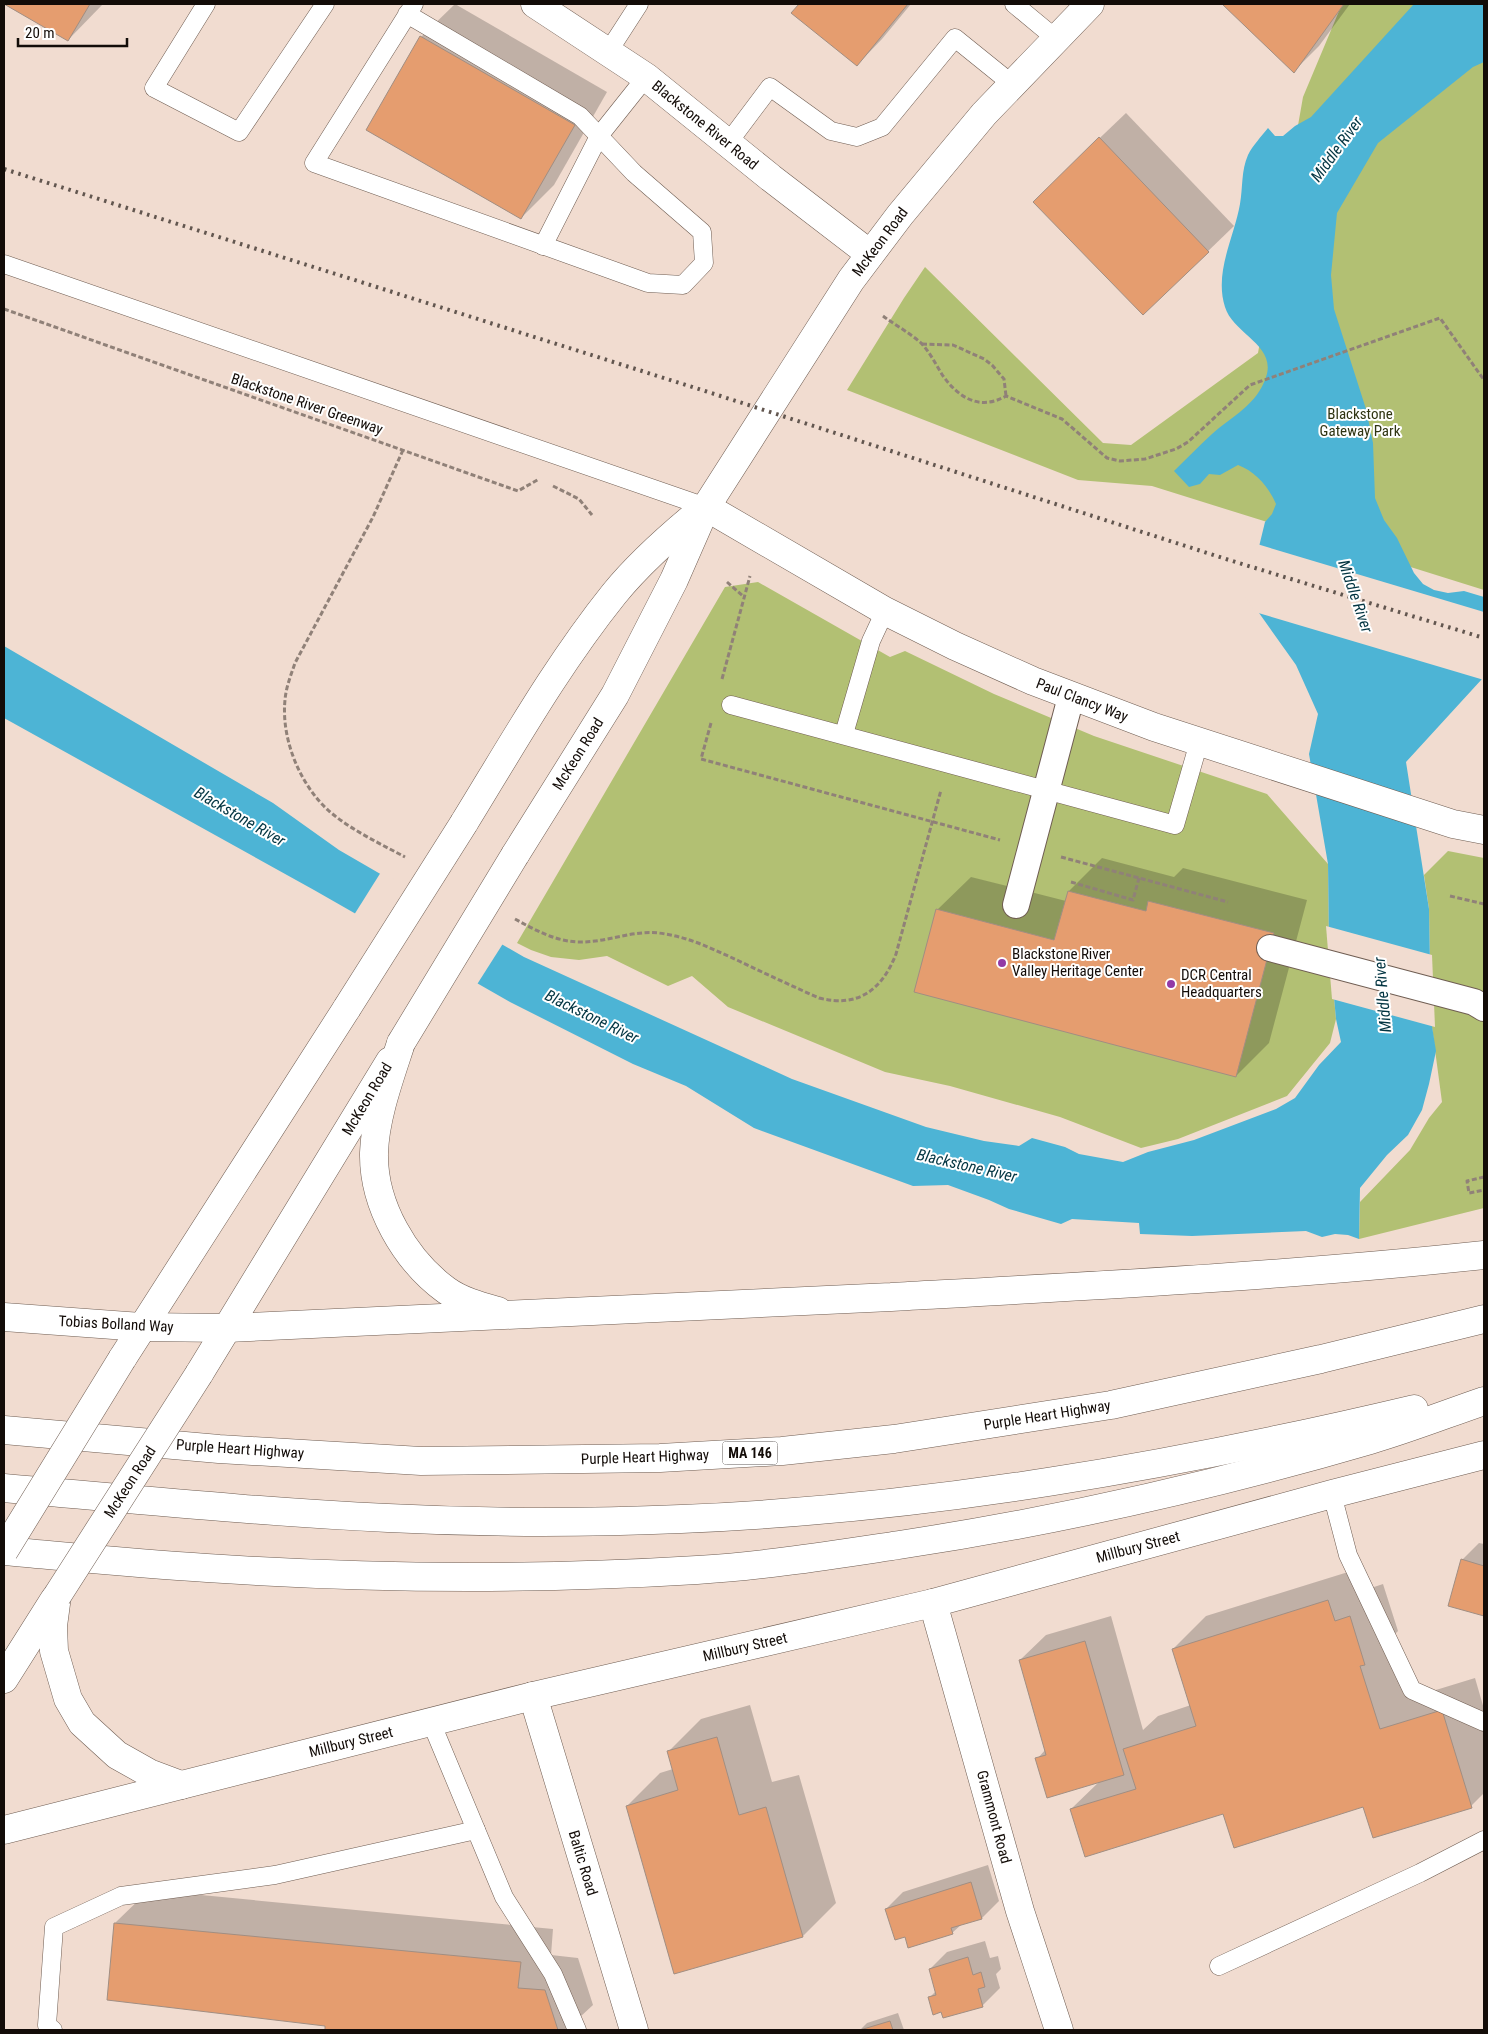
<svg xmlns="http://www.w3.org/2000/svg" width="1488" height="2034" font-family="'Roboto Condensed',sans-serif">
	<rect width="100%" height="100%" fill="#f1dcd0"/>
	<g fill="#b2c073">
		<path d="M1342,4H1484V590L1152,486L1078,480L847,390L904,298L925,267L1103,443L1131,445L1258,353L1303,97Z"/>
		<path d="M758,582L890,657L905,651L994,694L1094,736L1267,794L1328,864L1329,944L1336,1019L1330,1043L1287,1096L1178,1139L1141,1148L1060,1117L950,1086L885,1072L728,1007L692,976L668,986L607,956L579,960L551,957L531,950L517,943L725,587Z"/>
		<path d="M1448,851L1484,858V1208L1359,1239L1360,1202L1410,1150L1429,1118L1442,1102L1431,1020L1429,909L1424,875Z"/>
	</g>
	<path fill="#4db4d5" d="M1414,4H1484V62L1473,67L1378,143L1337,213L1331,275L1334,309L1366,409L1373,443L1375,498L1384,520L1397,538L1414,573L1423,584L1434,590L1448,593L1464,591L1484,597V673L1482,679L1406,762L1429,909L1431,1020L1436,1051L1429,1084L1422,1110L1408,1135L1387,1155L1360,1188L1359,1239L1348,1235L1335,1234L1322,1237L1306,1231L1192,1236L1140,1234L1139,1223L1072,1219L1061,1224L1009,1209L989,1200L948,1185L913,1186L754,1128L686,1086L633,1064L510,1002L314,890L4,718V646L273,803L339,850L524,957L792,1079L926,1127L984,1141L1019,1146L1032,1138L1065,1147L1079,1154L1123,1162L1148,1152L1194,1140L1276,1109L1295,1098L1319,1065L1341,1042L1336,1019L1329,944L1328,864L1309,754L1318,714L1296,665L1247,596L1265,522L1272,514L1276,504C1268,486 1256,472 1238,465L1220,475L1209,474L1200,484L1189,487L1174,471C1187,458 1199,446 1212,434C1232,416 1257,405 1266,377C1277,345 1233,334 1225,307C1214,272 1234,238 1240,204C1243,187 1241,171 1248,155C1253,145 1261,137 1268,128L1275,136H1283L1295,126L1311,117Z"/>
	<g fill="#f1dcd0">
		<path d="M1257,544L1484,612V680L1255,612L1245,596Z"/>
		<path d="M381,872L504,942L476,986L354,915Z"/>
		<path d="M1326,926L1432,955L1435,1027L1332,999Z"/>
	</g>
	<g fill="#0003">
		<path d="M6,4H103L68,40Z"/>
		<path d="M455,4L607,92L554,185L521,218L421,37Z"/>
		<path d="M800,4H911L882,39L857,65L793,13Z"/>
		<path d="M1223,4H1350L1319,46L1294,71Z"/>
		<path d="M1126,113L1234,226L1143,314L1060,176Z"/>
		<path d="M1102,858L1174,877L1183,868L1307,900L1269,1043L1236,1076L937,910L971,877L1066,901L1069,891Z"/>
		<path d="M1479,1543L1484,1544V1615L1449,1605L1462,1560Z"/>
		<path d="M1361,1568L1368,1589L1383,1584L1398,1631L1394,1635L1413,1697L1475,1678L1484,1709V1793L1471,1806H1364L1224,1812L1071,1809L1100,1781L1037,1759L1046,1749L1020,1660L1046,1635L1111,1616L1143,1730L1158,1716L1191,1705L1173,1649L1206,1616Z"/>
		<path d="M750,1705L772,1782L799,1775L836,1903L803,1936L674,1973L627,1806L660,1773L673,1769L668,1752L701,1719Z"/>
		<path d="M988,1865L999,1901L982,1918L962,1924L952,1933L906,1936L886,1909L903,1892Z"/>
		<path d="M149,1890L553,1929L551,1955L578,1958L593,2005L580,2017L578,2030H326L327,2025L115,1923Z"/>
		<path d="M985,1941L990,1958L998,1956L1001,1969L996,1974L1000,1988L983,2005L942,2011L929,1998L936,1991L930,1969L947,1952Z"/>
		<path d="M898,2013L904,2030H860L867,2023Z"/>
	</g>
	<g fill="#e59d6f" stroke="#a18e82">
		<path d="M4,4H90L68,41Z"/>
		<path d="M799,4H908L857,66L791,13Z"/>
		<path d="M1222,4H1344L1294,73Z"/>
		<path d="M420,36L575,125L521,219L366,130Z"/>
		<path d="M1099,137L1209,252L1143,315L1033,202Z"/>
		<path d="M1068,891L1146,911L1148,901L1274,933L1236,1077L914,992L936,909L1054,940Z"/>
		<path d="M1461,1559L1484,1566V1616L1448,1606Z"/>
		<path d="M1328,1600L1335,1621L1350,1616L1365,1665L1360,1666L1380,1729L1442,1710L1472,1808L1373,1838L1363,1807L1234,1848L1223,1814L1085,1857L1070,1809L1136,1789L1123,1749L1196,1726L1172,1649Z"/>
		<path d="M1085,1641L1124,1775L1047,1798L1035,1758L1046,1755L1019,1660Z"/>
		<path d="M717,1737L739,1815L766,1807L803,1937L674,1974L626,1806L678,1790L667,1751Z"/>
		<path d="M971,1882L982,1919L951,1928L953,1934L908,1948L905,1937L895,1940L885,1909Z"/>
		<path d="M114,1923L521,1962L518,1988L545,1990L558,2030H325V2026L107,2000Z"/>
		<path d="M968,1957L973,1975L981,1972L985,1987L978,1989L983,2007L943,2018L941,2012L933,2015L928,1997L936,1995L929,1969Z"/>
		<path d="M890,2021L893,2030H860Z"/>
	</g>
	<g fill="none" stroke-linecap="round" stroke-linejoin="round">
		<g stroke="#6f5d52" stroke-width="19">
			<g id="service">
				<path d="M206,4L154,88L239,132L325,4"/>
				<path d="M1014,4L1055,38"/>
				<path d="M407,14L580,116L634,173L702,232L704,263L683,285L648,283L314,163L414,4"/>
				<path d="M608,52L639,4"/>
				<path d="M728,143L770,87L831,131L857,137L882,127L955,38L1012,84"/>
				<path d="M543,246L599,136L646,77"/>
				<path d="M4,264L706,507"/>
				<path d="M731,705L1175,825L1199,742"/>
				<path d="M844,734L871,641L885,611"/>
				<path d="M1332,1494L1348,1555L1412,1690L1484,1722"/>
				<path d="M431,1722L504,1897L553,1974L577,2030"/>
				<path d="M1219,1966L1420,1873L1484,1840"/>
				<path d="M53,2030L47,2025L54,1927L121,1896L275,1875L476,1830"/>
			</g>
		</g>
		<g stroke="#6f5d52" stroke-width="28">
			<g id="pedestrian">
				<path d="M1016,905L1071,697"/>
				<path d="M1270,948L1474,1002L1484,1008"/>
			</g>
		</g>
		<g stroke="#6f5d52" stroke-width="29">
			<g id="minor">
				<path d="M706,507L885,611L955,646L1033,681L1154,727L1453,824L1484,830"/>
				<path d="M933,1603L1020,1911L1059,2030"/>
				<path d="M533,1696L634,2030"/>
			</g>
		</g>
		<g stroke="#6f5d52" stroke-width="29">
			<path id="tertiary" d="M4,1317L141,1327L227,1328"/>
		</g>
		<g stroke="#6f5d52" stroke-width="29">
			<g id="secondary">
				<path d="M535,4L646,77L771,178L870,254"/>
				<path d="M464,823C512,745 557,665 614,594C640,562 672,534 704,508"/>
				<path d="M515,855L615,695L674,580L706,507L851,280L900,215L984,114L1090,4"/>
				<path d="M122,1359L347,1008"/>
				<path d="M199,1374L390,1061"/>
				<path d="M57,1596L53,1626L54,1651L68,1699L82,1723L117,1755L149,1773L181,1785"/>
				<path d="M4,1679L54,1600"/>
				<path d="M4,1830L533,1696L933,1603L1332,1494L1484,1455"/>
			</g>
		</g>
		<g stroke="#6f5d52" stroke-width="29">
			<g id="motorway">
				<path d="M401,1043C390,1077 375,1117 374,1153C373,1205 405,1260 446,1290C461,1301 480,1306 498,1311"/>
				<path d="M227,1328C449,1319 670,1308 891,1297C1089,1286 1287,1276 1484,1255"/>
				<path d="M4,1430L219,1449L421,1461L660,1458L782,1451L894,1439L1111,1405L1321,1359L1484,1319"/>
				<path d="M4,1488C132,1499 260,1512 388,1518C485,1523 584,1523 681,1519C929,1509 1173,1466 1414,1409"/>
				<path d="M4,1551C71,1557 139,1564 207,1568C370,1579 534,1580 697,1570C764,1566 832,1555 899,1545C1058,1521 1216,1485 1370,1440C1408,1429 1446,1414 1484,1401"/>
			</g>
		</g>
		<g stroke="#908178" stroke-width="3" stroke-dasharray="5 2.5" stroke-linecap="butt">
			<path d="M4,309L518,491L539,479"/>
			<path d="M883,316C895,325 910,333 921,343C930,352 936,365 943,376C959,398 980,411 1006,396L1062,419L1107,458L1120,461L1145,459L1176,449L1188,442L1250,385L1440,318L1484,380"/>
			<path d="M922,344L953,345L984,359L992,365L1004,379L1006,396"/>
			<path d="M403,450L373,517L295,663C291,675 286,687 285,700C281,739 300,785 329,811C351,830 379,843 405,857"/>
			<path d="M553,486L579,499L592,515"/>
			<path d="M727,582L744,597"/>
			<path d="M722,679L750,576"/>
			<path d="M711,723L701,759L1000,840"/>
			<path d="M1061,857L1228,902"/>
			<path d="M1071,882L1133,900L1139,878"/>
			<path d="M1450,896L1484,904"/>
			<path d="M515,919C535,930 555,941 578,942C608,943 635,928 665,934C691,938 715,950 739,961C766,974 792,986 819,998C858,1008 882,990 896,954L941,790"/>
			<path d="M1484,1177L1467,1181L1469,1193L1484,1190"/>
		</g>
		<use href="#service" stroke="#fff" stroke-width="18"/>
		<use href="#pedestrian" stroke="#fff" stroke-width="26"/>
		<use href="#minor" stroke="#fff" stroke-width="28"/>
		<use href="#tertiary" stroke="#fff" stroke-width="28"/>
		<use href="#secondary" stroke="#fff" stroke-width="28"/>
		<use href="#motorway" stroke="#fff" stroke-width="28"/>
		<path stroke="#62564f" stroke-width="4" stroke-dasharray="2.5 5" stroke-linecap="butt" d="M4,169L705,391L1229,560L1484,638"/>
		<g stroke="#6f5d52" stroke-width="29" stroke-linecap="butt">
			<g id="secondary-bridge">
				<path d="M347,1008L464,823"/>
				<path d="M401,1043L515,855"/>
				<path d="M4,1551L122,1359"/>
				<path d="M57,1596L199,1374"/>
			</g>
		</g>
		<use href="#secondary-bridge" stroke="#fff" stroke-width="28"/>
	</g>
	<g fill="#923aa6" stroke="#fff" stroke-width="2">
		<circle cx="1002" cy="963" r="5"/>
		<circle cx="1171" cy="984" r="5"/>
	</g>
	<g text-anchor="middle" stroke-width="4" stroke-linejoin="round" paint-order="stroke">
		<rect fill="#fff" stroke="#5a5552" stroke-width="1" x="722.5" y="1441.5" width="55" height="23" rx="4"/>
		<g font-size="14" font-weight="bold" fill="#130c08">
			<text x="750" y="1458">MA 146</text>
		</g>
		<g font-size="15" fill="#130c08" stroke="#fff">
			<text transform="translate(705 125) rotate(39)" y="5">Blackstone River Road</text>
			<text transform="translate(880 242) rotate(-53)" y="5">McKeon Road</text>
			<text transform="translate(307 404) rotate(19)" y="5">Blackstone River Greenway</text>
			<text transform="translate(1082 700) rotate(21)" y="5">Paul Clancy Way</text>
			<text transform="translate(578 754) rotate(-58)" y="5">McKeon Road</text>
			<text transform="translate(367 1099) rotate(-59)" y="5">McKeon Road</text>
			<text transform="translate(116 1324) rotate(3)" y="5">Tobias Bolland Way</text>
			<text transform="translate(1047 1415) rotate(-9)" y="5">Purple Heart Highway</text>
			<text transform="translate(240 1449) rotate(4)" y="5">Purple Heart Highway</text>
			<text transform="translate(645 1457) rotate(-2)" y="5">Purple Heart Highway</text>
			<text transform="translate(130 1482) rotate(-57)" y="5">McKeon Road</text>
			<text transform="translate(1138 1547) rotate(-15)" y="5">Millbury Street</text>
			<text transform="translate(745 1647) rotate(-13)" y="5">Millbury Street</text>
			<text transform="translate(351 1742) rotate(-14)" y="5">Millbury Street</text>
			<text transform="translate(994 1817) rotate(75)" y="5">Grammont Road</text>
			<text transform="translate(583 1863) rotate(73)" y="5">Baltic Road</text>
		</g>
		<g font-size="15" fill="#2f3412" stroke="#fff">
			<text x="1360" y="419">Blackstone<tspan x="1360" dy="17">Gateway Park</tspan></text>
		</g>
		<g font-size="15" fill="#130c08" stroke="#fff" text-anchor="start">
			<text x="1012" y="959">Blackstone River<tspan x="1012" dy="17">Valley Heritage Center</tspan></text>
			<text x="1181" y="980">DCR Central<tspan x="1181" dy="17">Headquarters</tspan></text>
		</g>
		<g font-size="16" font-style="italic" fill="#033542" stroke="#fff">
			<text transform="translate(1336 149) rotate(-54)" y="6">Middle River</text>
			<text transform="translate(1356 596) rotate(71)" y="6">Middle River</text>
			<text transform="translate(240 816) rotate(30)" y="6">Blackstone River</text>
			<text transform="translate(1382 995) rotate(-95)" y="6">Middle River</text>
			<text transform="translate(592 1016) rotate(26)" y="6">Blackstone River</text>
			<text transform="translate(967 1165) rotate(13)" y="6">Blackstone River</text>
		</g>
	</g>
	<rect width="1488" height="2034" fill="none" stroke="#130c08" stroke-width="10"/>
	<path d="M18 38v8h109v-8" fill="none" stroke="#130c08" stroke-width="2.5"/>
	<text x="25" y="38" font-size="15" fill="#130c08" stroke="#ffffff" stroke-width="4" paint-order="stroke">20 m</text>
</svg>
